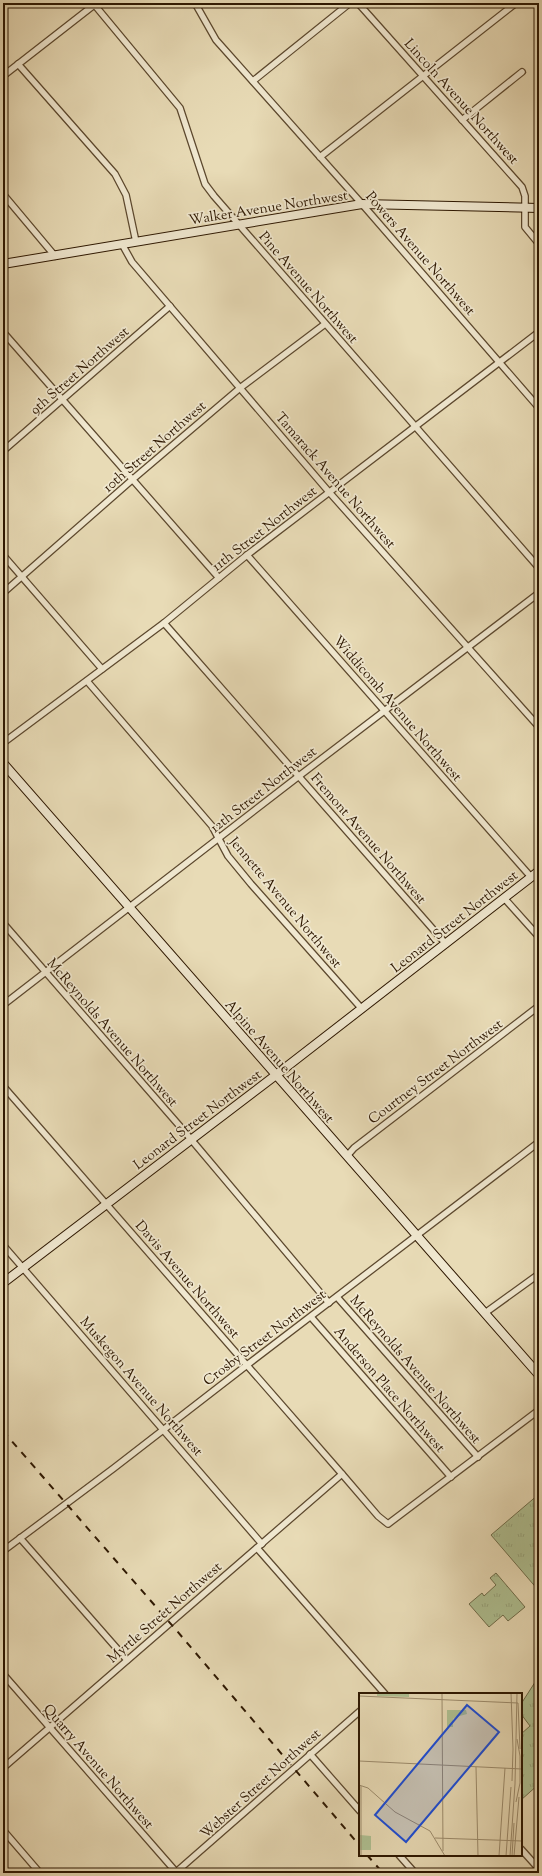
<svg xmlns="http://www.w3.org/2000/svg" width="542" height="1876" font-family="'Sorts Mill Goudy',serif">
	<defs>
		<pattern id="park-tufts" width="24" height="20" patternUnits="userSpaceOnUse"><rect width="24" height="20" fill="#afc193"/><path d="M3 7l-1-3M5 7V3M7 7l1-3M15 17l-1-3M17 17v-4M19 17l1-3" fill="none" stroke="#97a57d"/></pattern>
	</defs>
	<rect width="100%" height="100%" fill="#e8dbb6"/>
	<filter id="stains"><feTurbulence type="fractalNoise" baseFrequency=".005" numOctaves="4"/><feColorMatrix values="0 0 0 0 .2 0 0 0 0 .09 0 0 0 0 .02 0 0 0 .5 -.17"/></filter>
	<radialGradient id="worn" r=".72"><stop offset=".6" stop-color="#630" stop-opacity="0"/><stop offset="1" stop-color="#630" stop-opacity=".3"/></radialGradient>
	<g fill="url(#park-tufts)" stroke="#6e6c4a">
		<path d="M539,1494V1591L491,1535Z"/>
		<path d="M496,1573L525,1607L508,1621L503,1615L489,1627L469,1604L482,1593L484,1596L496,1585L490,1578Z"/>
		<path d="M539,1676V1784L521,1800V1734L530,1726L521,1714V1704Z"/>
	</g>
	<g fill="none" stroke-linecap="round" stroke-linejoin="round">
		<g stroke="#5c482e" stroke-width="8">
			<g id="minor">
				<path d="M93,3L180,108L205,184L214,196L539,568"/>
				<path d="M195,3L216,40L362,204L539,408"/>
				<path d="M358,3L522,187L525,196V227L539,244"/>
				<path d="M18,64L115,174L126,195L136,242"/>
				<path d="M3,76L94,5"/>
				<path d="M253,81L350,3"/>
				<path d="M462,120L522,72"/>
				<path d="M320,157L516,3"/>
				<path d="M3,194L55,256"/>
				<path d="M122,244L132,262L329,492L539,727"/>
				<path d="M3,332L219,578"/>
				<path d="M3,451L170,306"/>
				<path d="M3,555L102,669"/>
				<path d="M247,555L531,877"/>
				<path d="M3,593L133,479L240,388L325,324"/>
				<path d="M164,623L446,944"/>
				<path d="M87,681L212,826L228,856L251,884L362,1009"/>
				<path d="M3,743L164,623L247,555L539,332"/>
				<path d="M504,898L539,937"/>
				<path d="M3,923L184,1131L329,1303"/>
				<path d="M3,1005L299,776L539,593"/>
				<path d="M3,1086L342,1474L378,1516L388,1524L539,1410"/>
				<path d="M347,1156L354,1148L539,1006"/>
				<path d="M3,1245L262,1544"/>
				<path d="M337,1297L478,1457"/>
				<path d="M485,1313L539,1274"/>
				<path d="M311,1317L451,1477"/>
				<path d="M20,1538L127,1660"/>
				<path d="M257,1548L385,1694"/>
				<path d="M3,1551L114,1468L247,1365L539,1142"/>
				<path d="M3,1674L177,1873"/>
				<path d="M310,1754L360,1811"/>
				<path d="M3,1768L342,1474"/>
				<path d="M3,1830L40,1873"/>
				<path d="M521,1849L539,1869"/>
				<path d="M399,1855L415,1873"/>
				<path d="M175,1873L360,1711"/>
			</g>
		</g>
		<g stroke="#2d1701" stroke-width="10">
			<g id="secondary">
				<path d="M3,264L362,204L539,208"/>
				<path d="M3,763L539,1375"/>
				<path d="M3,1283L276,1075L539,871"/>
			</g>
		</g>
		<use href="#minor" stroke="#f0e8d0" stroke-width="5.5"/>
		<use href="#secondary" stroke="#f0e8d0" stroke-width="8"/>
		<g stroke="#2d1701" stroke-width="2" stroke-dasharray="7 7" stroke-linecap="butt">
			<path d="M3,1431L177,1631L360,1846"/>
			<path d="M367,1855L383,1873"/>
		</g>
	</g>
	<g text-anchor="middle" stroke-width="3.5" stroke-linejoin="round" paint-order="stroke">
		<g font-size="14" fill="#2d1701" stroke="#f0e8d0">
			<text transform="translate(462 101) rotate(48)" y="5">Lincoln Avenue Northwest</text>
			<text transform="translate(268 207) rotate(-9)" y="5">Walker Avenue Northwest</text>
			<text transform="translate(421 253) rotate(49)" y="5">Powers Avenue Northwest</text>
			<text transform="translate(309 287) rotate(49)" y="5">Pine Avenue Northwest</text>
			<text transform="translate(79 370) rotate(-41)" y="5">9th Street Northwest</text>
			<text transform="translate(154 446) rotate(-41)" y="5">10th Street Northwest</text>
			<text transform="translate(336 480) rotate(49)" y="5">Tamarack Avenue Northwest</text>
			<text transform="translate(264 528) rotate(-38)" y="5">11th Street Northwest</text>
			<text transform="translate(398 708) rotate(49)" y="5">Widdicomb Avenue Northwest</text>
			<text transform="translate(263 789) rotate(-38)" y="5">12th Street Northwest</text>
			<text transform="translate(369 838) rotate(49)" y="5">Fremont Avenue Northwest</text>
			<text transform="translate(286 902) rotate(50)" y="5">Jennette Avenue Northwest</text>
			<text transform="translate(454 921) rotate(-38)" y="5">Leonard Street Northwest</text>
			<text transform="translate(113 1032) rotate(49)" y="5">McReynolds Avenue Northwest</text>
			<text transform="translate(280 1061) rotate(49)" y="5">Alpine Avenue Northwest</text>
			<text transform="translate(435 1071) rotate(-37)" y="5">Courtney Street Northwest</text>
			<text transform="translate(197 1119) rotate(-37)" y="5">Leonard Street Northwest</text>
			<text transform="translate(188 1279) rotate(49)" y="5">Davis Avenue Northwest</text>
			<text transform="translate(264 1337) rotate(-37)" y="5">Crosby Street Northwest</text>
			<text transform="translate(416 1369) rotate(49)" y="5">McReynolds Avenue Northwest</text>
			<text transform="translate(142 1386) rotate(49)" y="5">Muskegon Avenue Northwest</text>
			<text transform="translate(390 1389) rotate(49)" y="5">Anderson Place Northwest</text>
			<text transform="translate(164 1612) rotate(-41)" y="5">Myrtle Street Northwest</text>
			<text transform="translate(99 1766) rotate(49)" y="5">Quarry Avenue Northwest</text>
			<text transform="translate(260 1783) rotate(-42)" y="5">Webster Street Northwest</text>
		</g>
	</g>
	<g transform="translate(359 1693)">
		<rect width="163" height="163" fill="#e8dbb6"/>
		<path d="M18,0H50V4L18,3ZM88,17H107L108,21L97,24L94,26V34H88ZM1,142L12,143V157H0Z" fill="#afc193"/>
		<path fill="none" stroke="#9d8d6e" stroke-width="1" d="M83,0L84,158M152,0L154,56M0,3L159,10L161,56M158,46L161,63M0,68L163,76M117,74L119,163M153,88L154,56M161,90V63M0,92L9,95L36,119L71,138L86,163M157,109L161,90M76,145L163,148M2,163V93M140,163L146,75M147,163L152,94M151,163L156,91L158,0M153,163L155,130M155,163L160,104"/>
		<path fill="#1d4ed8" fill-opacity="0.15" stroke="#1d4ed8" stroke-width="2" d="M108,12L140,39L47,149L16,122Z"/>
		<rect width="163" height="163" fill="none" stroke="#2d1701" stroke-width="2"/>
	</g>
	<rect width="542" height="1876" fill="none" stroke="#e8dbb6" stroke-width="16"/>
	<rect x="4" y="4" width="534" height="1868" fill="none" stroke="#2d1701" stroke-width="2"/>
	<rect x="8" y="8" width="526" height="1860" fill="none" stroke="#2d1701"/>
	<rect width="100%" height="100%" filter="url(#stains)"/>
	<rect width="100%" height="100%" fill="url(#worn)"/>
</svg>
